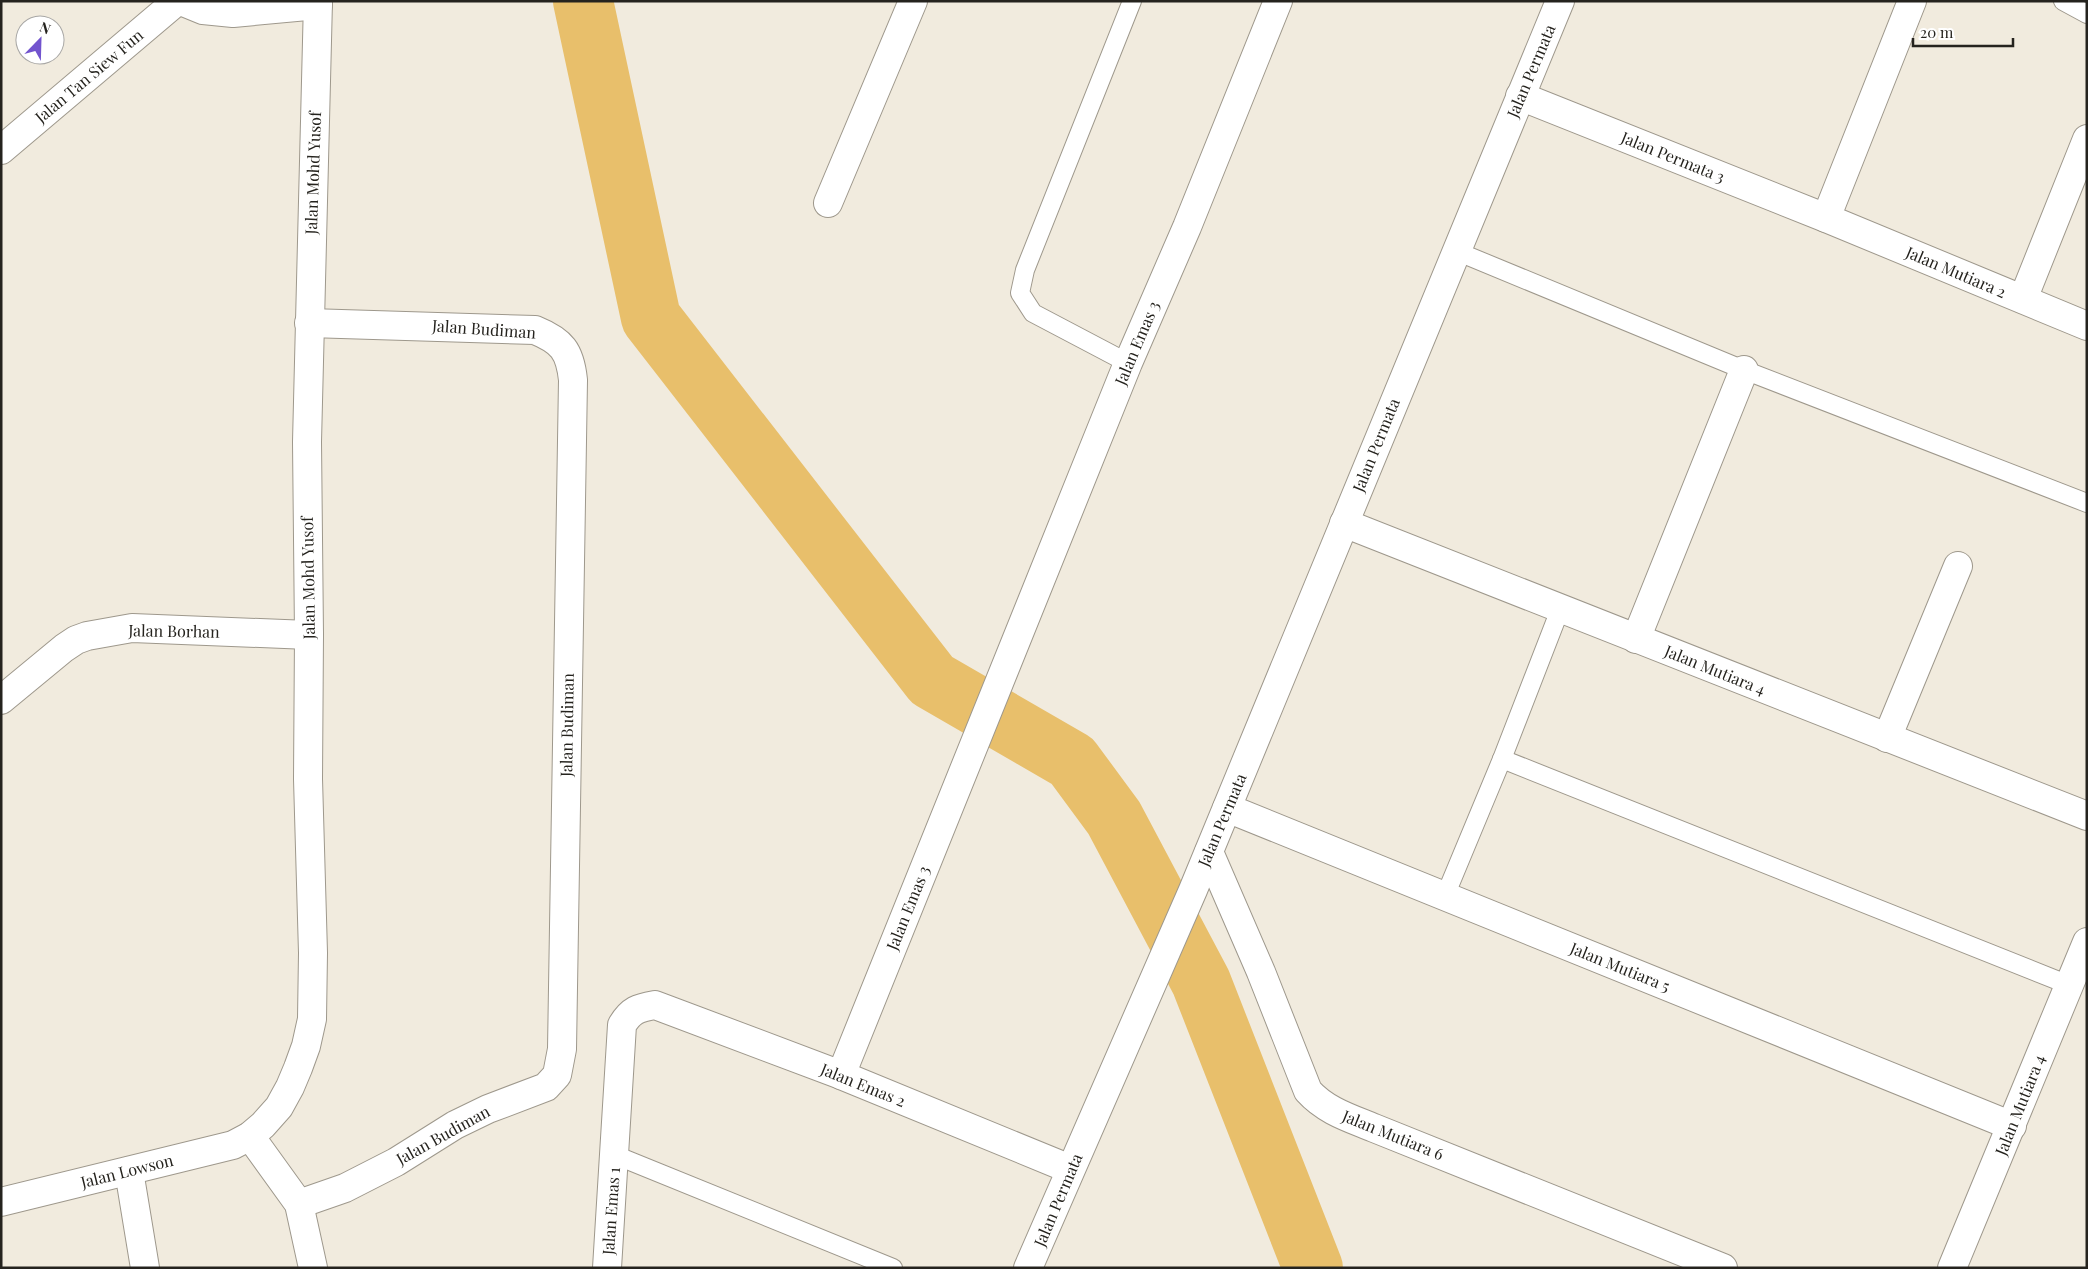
<svg xmlns="http://www.w3.org/2000/svg" width="2088" height="1269" font-family="'Playfair Display',serif">
	<rect width="100%" height="100%" fill="#f1ebde"/>
	<g fill="none" stroke-linecap="round" stroke-linejoin="round">
		<path stroke="#e8bf6b" stroke-width="60" d="M583,1L651,318L932,680L1072,761L1114,818L1201,982L1313,1268"/>
		<g stroke="#9e988c" stroke-width="20">
			<g id="service">
				<path d="M2063,1L2087,14"/>
				<path d="M1456,251L1744,370L2087,503"/>
				<path d="M1128,363L1033,313L1020,293L1025,270L1132,1"/>
				<path d="M1502,759L2069,985"/>
				<path d="M1445,896L1502,759L1561,607"/>
				<path d="M615,1155L893,1268"/>
			</g>
		</g>
		<g stroke="#9e988c" stroke-width="30">
			<g id="minor">
				<path d="M181,1L203,10L233,13L318,5"/>
				<path d="M1520,96L1826,218L2087,326"/>
				<path d="M1,150L177,1"/>
				<path d="M828,203L913,1"/>
				<path d="M1826,218L1912,1"/>
				<path d="M2023,299L2087,139"/>
				<path d="M1344,523L2087,816"/>
				<path d="M1636,639L1744,370"/>
				<path d="M1,700L64,648L76,640L87,636L132,628L309,635"/>
				<path d="M1887,738L1958,566"/>
				<path d="M1227,808L2012,1126"/>
				<path d="M1209,852L1261,972L1308,1091C1326,1111 1350,1118 1374,1128L1723,1268"/>
				<path d="M841,1075L1128,363L1187,227L1278,1"/>
				<path d="M250,1136L299,1204L313,1268"/>
				<path d="M129,1171L145,1268"/>
				<path d="M299,1204L345,1188L396,1162L455,1125L488,1109L546,1087L557,1075L562,1049L573,380C570,351 562,341 535,330L309,323"/>
				<path d="M607,1268L622,1025C631,1010 638,1008 655,1005L841,1075L1070,1169"/>
				<path d="M1028,1268L1193,890L1560,1"/>
				<path d="M1952,1268L2087,942"/>
			</g>
		</g>
		<g stroke="#9e988c" stroke-width="30">
			<path id="tertiary" d="M1,1202L233,1145L250,1136L263,1125L279,1107L290,1087L298,1068L306,1046L312,1019L313,953L308,779L309,635L307,442L318,1"/>
		</g>
		<use href="#service" stroke="#fff" stroke-width="18"/>
		<use href="#minor" stroke="#fff" stroke-width="28"/>
		<use href="#tertiary" stroke="#fff" stroke-width="28"/>
	</g>
	<g text-anchor="middle" stroke-width="5" stroke-linejoin="round" paint-order="stroke">
		<g font-size="16" fill="#25231e" stroke="#fff">
			<text transform="translate(1531 71) rotate(-67)" y="6">Jalan Permata</text>
			<text transform="translate(89 76) rotate(-40)" y="6">Jalan Tan Siew Fun</text>
			<text transform="translate(1673 157) rotate(22)" y="6">Jalan Permata 3</text>
			<text transform="translate(313 173) rotate(-88)" y="6">Jalan Mohd Yusof</text>
			<text transform="translate(1956 272) rotate(23)" y="6">Jalan Mutiara 2</text>
			<text transform="translate(484 329) rotate(4)" y="6">Jalan Budiman</text>
			<text transform="translate(1137 343) rotate(-67)" y="6">Jalan Emas 3</text>
			<text transform="translate(1376 445) rotate(-68)" y="6">Jalan Permata</text>
			<text transform="translate(308 578) rotate(-91)" y="6">Jalan Mohd Yusof</text>
			<text transform="translate(174 631) rotate(1)" y="6">Jalan Borhan</text>
			<text transform="translate(1715 670) rotate(22)" y="6">Jalan Mutiara 4</text>
			<text transform="translate(567 725) rotate(-89)" y="6">Jalan Budiman</text>
			<text transform="translate(1222 820) rotate(-67)" y="6">Jalan Permata</text>
			<text transform="translate(908 908) rotate(-68)" y="6">Jalan Emas 3</text>
			<text transform="translate(1620 967) rotate(22)" y="6">Jalan Mutiara 5</text>
			<text transform="translate(863 1085) rotate(22)" y="6">Jalan Emas 2</text>
			<text transform="translate(2020 1105) rotate(-68)" y="6">Jalan Mutiara 4</text>
			<text transform="translate(443 1135) rotate(-29)" y="6">Jalan Budiman</text>
			<text transform="translate(1393 1135) rotate(22)" y="6">Jalan Mutiara 6</text>
			<text transform="translate(127 1171) rotate(-14)" y="6">Jalan Lowson</text>
			<text transform="translate(1058 1200) rotate(-67)" y="6">Jalan Permata</text>
			<text transform="translate(611 1211) rotate(-86)" y="6">Jalan Emas 1</text>
		</g>
	</g>
	<rect width="2088" height="1269" fill="none" stroke="#25231e" stroke-width="5"/>
	<g transform="translate(40 40) rotate(23)"><circle r="24" fill="#ffffff" stroke="#a8a7a5"/>
	<path d="M0-4L9 19L0 12L-9 19Z" fill="#7254ce"/>
	<text y="-8" font-size="14" font-weight="bold" text-anchor="middle" fill="#25231e">N</text>
	</g>
	<path d="M1913 38v8h100v-8" fill="none" stroke="#25231e" stroke-width="2.5"/>
	<text x="1920" y="38" font-size="15" fill="#25231e" stroke="#ffffff" stroke-width="4" paint-order="stroke">20 m</text>
</svg>
